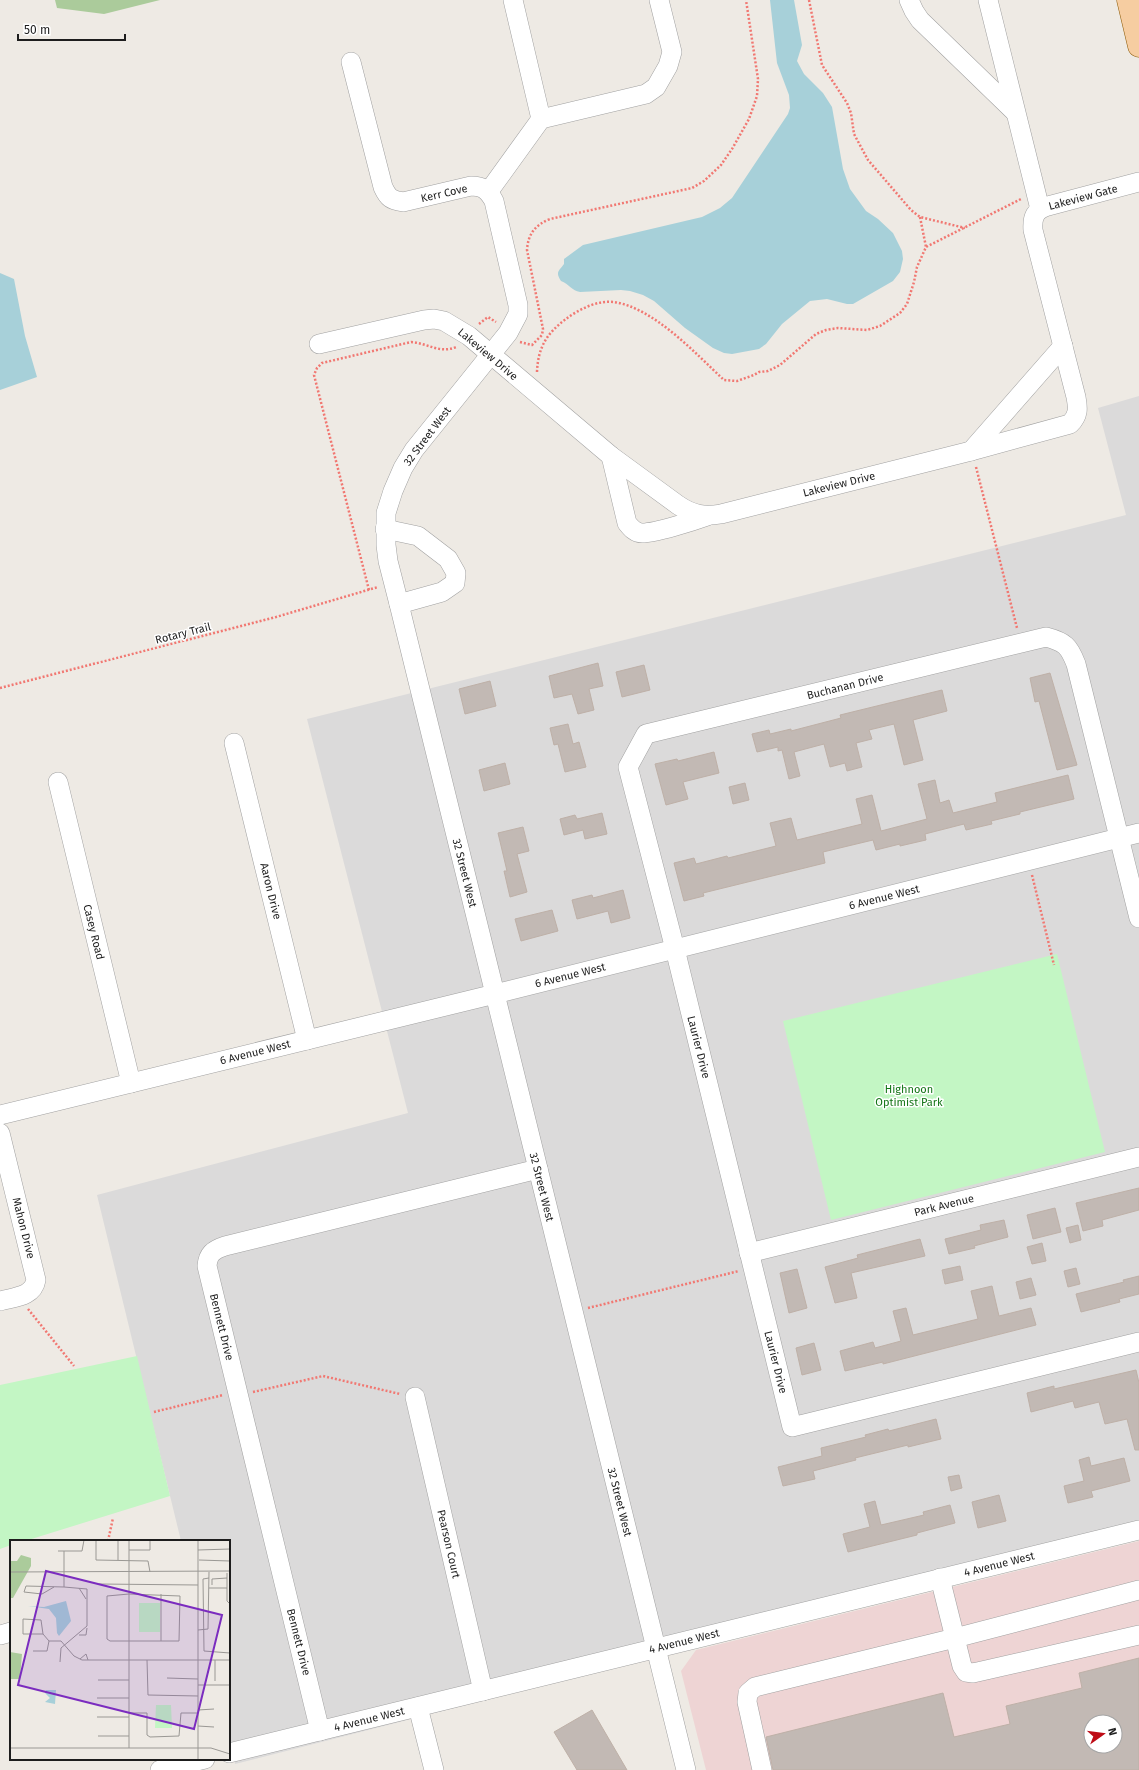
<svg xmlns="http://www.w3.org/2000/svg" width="1139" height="1770" font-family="'Fira Sans',sans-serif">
	<rect width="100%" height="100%" fill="#eeeae4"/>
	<path fill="#dbdada" d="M1139,396V1533L235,1764L229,1738V1541H181L97,1195L408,1113L307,719L1126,515L1098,408Z"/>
	<path fill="#eed4d4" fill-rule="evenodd" d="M1139,1541V1770H706L681,1671L696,1650ZM1091,1722H1115V1746H1091Z"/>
	<path fill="#abcb9b" d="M55,0H160L104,14L57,8Z"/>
	<g fill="#c3f6c4">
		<path d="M1057,954L1105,1152L831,1220L783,1021Z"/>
		<path d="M137,1356L170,1496L25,1541H11V1545L0,1549V1385Z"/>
	</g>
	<g fill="#a7d0d9">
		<path d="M770,0H794L802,45L797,61L804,74L823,93L832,107L843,169L850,189L866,211L878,219L893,233L902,251L903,259L900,272L893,281L853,304H847L827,299L810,301L782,324L766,344L759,349L732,354L724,353L713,348L685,328L654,301L643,295L630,291L621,290L580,292C572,291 569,284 561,281C555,272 559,271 564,264V259L583,245L702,217L720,208L732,198L788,114L790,108L789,95L777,63Z"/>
		<path d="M0,273L14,279L25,336L37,377L0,390Z"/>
	</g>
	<g fill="#c2b9b4" stroke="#beb0a7" fill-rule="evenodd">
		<path d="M598,663L603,686L589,689L594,710L578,714L572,694L554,698L549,676Z"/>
		<path d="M644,665L650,690L622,697L616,672Z"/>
		<path d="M1050,673L1077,765L1057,770L1039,701L1035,702L1030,678Z"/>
		<path d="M490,681L496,706L465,714L459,689Z"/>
		<path d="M942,690L947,711L913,720L923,760L904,765L894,724L869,730L872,739L856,743L862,767L847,771L845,763L830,767L824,744L794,752L800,776L789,779L782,750L778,751V747L757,752L752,734L769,730L770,734L791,729V731L841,718L840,715Z"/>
		<path d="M568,724L573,744L579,742L586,767L565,772L558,744L554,745L550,728Z"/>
		<path d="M714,752L719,773L683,782L688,799L666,805L655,764L677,759L678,761Z"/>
		<path d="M505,763L510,784L484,791L479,770Z"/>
		<path d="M1068,775L1074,799L1020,812V814L991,821L992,824L966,830L964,824L925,834L926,840L900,846V844L876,850L873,840L823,852L825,863L703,893L704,896L684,901L674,863L694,858L696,864L727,856L728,858L776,846L770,823L791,818L797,840L862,824L856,799L872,795L881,831L927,819L918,784L935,780L940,803L949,800L953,813L997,802L995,793Z"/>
		<path d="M745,783L749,800L733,804L729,787Z"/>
		<path d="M602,813L607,834L585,839L583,830L564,835L560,819L575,815L577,819Z"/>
		<path d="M523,827L529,851L517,854L527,892L510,897L504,871H507L498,833Z"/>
		<path d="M623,890L630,918L611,923L608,911L577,919L572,900L592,895L593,898Z"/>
		<path d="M552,910L558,931L521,941L515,919Z"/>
		<path d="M1139,1188V1210L1102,1220L1103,1226L1083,1231L1076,1203Z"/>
		<path d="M1055,1208L1061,1232L1033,1239L1027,1215Z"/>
		<path d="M1004,1220L1008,1237L974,1246L975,1248L949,1254L945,1239L981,1230L980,1225Z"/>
		<path d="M1078,1225L1081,1240L1070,1243L1066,1228Z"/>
		<path d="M920,1239L925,1256L851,1273L857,1298L835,1303L825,1267L858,1258L857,1255Z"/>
		<path d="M1042,1243L1046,1261L1032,1264L1027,1247Z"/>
		<path d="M960,1266L963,1280L945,1284L942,1270Z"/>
		<path d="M1076,1268L1080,1284L1068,1287L1064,1271Z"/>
		<path d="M797,1269L807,1308L789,1313L780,1273Z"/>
		<path d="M1139,1276V1294L1119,1299L1120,1302L1081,1312L1076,1294L1124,1282L1123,1280Z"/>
		<path d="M1031,1278L1036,1295L1020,1299L1016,1282Z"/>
		<path d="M992,1286L999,1316L1031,1308L1036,1325L883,1364V1362L845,1371L840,1351L873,1342L875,1348L901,1341L893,1311L906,1308L913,1335L978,1319L971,1291Z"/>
		<path d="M814,1343L821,1370L802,1375L796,1348Z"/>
		<path d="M1136,1370L1139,1383V1450H1135L1127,1419L1105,1424L1099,1402L1075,1408L1073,1401L1031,1412L1027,1393L1054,1386V1389Z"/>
		<path d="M936,1419L941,1439L908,1447V1445L855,1458L856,1460L813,1471L815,1479L783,1486L778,1467L822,1456L821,1448L866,1437L865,1435L888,1429L889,1431Z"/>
		<path d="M1089,1457L1091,1466L1124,1458L1130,1481L1091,1491L1093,1497L1068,1503L1064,1486L1084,1481L1079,1460Z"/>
		<path d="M959,1475L962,1488L951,1491L948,1477Z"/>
		<path d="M999,1495L1006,1521L978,1528L972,1502Z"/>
		<path d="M875,1501L881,1525L924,1515L923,1512L950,1505L955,1523L917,1533V1535L848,1552L843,1534L870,1527L864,1504Z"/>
		<path d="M1139,1658V1770H773L766,1737L943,1693L954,1737L1010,1724L1006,1706L1082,1688L1079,1673ZM1091,1722H1115V1746H1091Z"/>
		<path d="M592,1710L627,1770H577L554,1732Z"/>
	</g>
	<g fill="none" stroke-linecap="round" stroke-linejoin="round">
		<g stroke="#a1a1a1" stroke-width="20">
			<g id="minor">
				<path d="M513,0L541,119"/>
				<path d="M909,0L914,11L920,20L1015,112"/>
				<path d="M988,0L1040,209"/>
				<path d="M351,62L383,187C388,198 391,200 403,202L471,186C483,186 488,190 494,201L518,305V314L508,333L414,450L403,468L393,491L386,513V545L388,561L399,604L686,1770"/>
				<path d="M489,191L541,119L646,94L656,87L668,66L672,52L659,0"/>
				<path d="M319,344L424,320L434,319L444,321L469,336L611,456L678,505C693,515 704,517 721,514L971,451L1070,424C1079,415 1078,408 1076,397L1033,230C1032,217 1035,210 1048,206L1139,182"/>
				<path d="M971,451L1063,346"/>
				<path d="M611,456L627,523C631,528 635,533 642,533C656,533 693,521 707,516"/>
				<path d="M385,529L418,536L448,559L456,573L455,583L442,592L399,604"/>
				<path d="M234,743L307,1040"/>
				<path d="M58,782L131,1083"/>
				<path d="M1139,918L1076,664C1069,646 1065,642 1046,637L646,734L628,767L675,949L792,1427L1139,1342"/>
				<path d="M0,1115L495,994L1139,833"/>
				<path d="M0,1133L36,1280C33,1297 14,1297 0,1301"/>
				<path d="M749,1253L1139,1157"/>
				<path d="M415,1397L483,1691"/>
				<path d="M940,1578L962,1666L966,1672L973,1673L1139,1635"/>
				<path d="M0,1635L11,1632"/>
				<path d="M418,1707L434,1770"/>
				<path d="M320,1731L207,1266C208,1254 213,1250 225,1246L538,1169"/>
				<path d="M229,1753L1139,1530"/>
				<path d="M160,1770L205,1759"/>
				<path d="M762,1770L747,1702L748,1693L755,1687L955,1638L1139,1590"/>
			</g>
		</g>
		<g stroke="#8d5b09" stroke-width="23">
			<path id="major" d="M1128,0L1139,46"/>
		</g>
		<g stroke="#f17872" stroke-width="2.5" stroke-dasharray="2 2" stroke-linecap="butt">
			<path d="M809,0L822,65L847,103L851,113L854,134L868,160L911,210L920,217L965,228"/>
			<path d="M920,217L926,247"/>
			<path d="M479,324L488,317L496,322"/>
			<path d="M520,342L532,345L542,335L543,329L527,250C528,234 535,225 550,219L692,188L704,181L721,165L732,149L749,119L757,96L758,79L746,0"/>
			<path d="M537,372C538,347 547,333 566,319C579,309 598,300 614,302C654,308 695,353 724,380L737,381L754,375L759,372L768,371L780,365L816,334L826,330L838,328L867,330L880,326L900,313L907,304L914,282L917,267L926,247L1021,199"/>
			<path d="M976,467L1017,628"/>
			<path d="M369,590L314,375L317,368L322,363L411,342C427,343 440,354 456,347"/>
			<path d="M0,688L276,617L378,587"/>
			<path d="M1032,875L1054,965"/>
			<path d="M588,1308L739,1271"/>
			<path d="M28,1309L74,1366"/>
			<path d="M253,1392L323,1376L400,1394"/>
			<path d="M154,1412L223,1395"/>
			<path d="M108,1541L113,1518"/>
		</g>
		<use href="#minor" stroke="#fff" stroke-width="19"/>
		<use href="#major" stroke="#f6cda1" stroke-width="22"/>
	</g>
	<g text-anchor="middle" stroke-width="3" stroke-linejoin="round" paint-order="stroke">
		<g font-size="11" fill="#1d1d1d" stroke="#fff">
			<text transform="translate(444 193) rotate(-13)" y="4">Kerr Cove</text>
			<text transform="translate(1083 197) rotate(-15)" y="4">Lakeview Gate</text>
			<text transform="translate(488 354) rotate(40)" y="4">Lakeview Drive</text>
			<text transform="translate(427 436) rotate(-53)" y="4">32 Street West</text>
			<text transform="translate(839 484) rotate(-14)" y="4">Lakeview Drive</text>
			<text transform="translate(183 633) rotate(-14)" y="4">Rotary Trail</text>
			<text transform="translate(845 686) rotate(-14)" y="4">Buchanan Drive</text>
			<text transform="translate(465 873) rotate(76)" y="4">32 Street West</text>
			<text transform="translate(271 891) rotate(76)" y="4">Aaron Drive</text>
			<text transform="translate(884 897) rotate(-14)" y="4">6 Avenue West</text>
			<text transform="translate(94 932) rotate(76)" y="4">Casey Road</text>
			<text transform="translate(570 975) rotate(-14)" y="4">6 Avenue West</text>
			<text transform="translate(699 1047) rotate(76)" y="4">Laurier Drive</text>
			<text transform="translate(255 1052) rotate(-14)" y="4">6 Avenue West</text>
			<text transform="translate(542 1187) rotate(76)" y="4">32 Street West</text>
			<text transform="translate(944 1205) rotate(-14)" y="4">Park Avenue</text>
			<text transform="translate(24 1228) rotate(76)" y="4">Mahon Drive</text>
			<text transform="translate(222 1327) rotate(76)" y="4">Bennett Drive</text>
			<text transform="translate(776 1362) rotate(76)" y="4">Laurier Drive</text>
			<text transform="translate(620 1502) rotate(76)" y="4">32 Street West</text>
			<text transform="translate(449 1544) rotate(77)" y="4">Pearson Court</text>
			<text transform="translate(999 1564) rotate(-14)" y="4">4 Avenue West</text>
			<text transform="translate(684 1641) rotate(-14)" y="4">4 Avenue West</text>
			<text transform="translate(299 1642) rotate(76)" y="4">Bennett Drive</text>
			<text transform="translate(369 1719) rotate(-14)" y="4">4 Avenue West</text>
		</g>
		<g font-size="11" fill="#127415" stroke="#fff">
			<text x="909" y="1093">Highnoon<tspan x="909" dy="13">Optimist Park</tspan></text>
		</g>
	</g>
	<g transform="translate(10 1540)">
		<rect width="220" height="220" fill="#eeeae4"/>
		<path d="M11,15L21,18V26L3,58H0V21H7ZM0,112L12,114L10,139H0Z" fill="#abcb9b"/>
		<path d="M129,63H150V92H129ZM146,165H161L162,188H145Z" fill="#c3f6c4"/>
		<path d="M56,61L61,81L49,96L47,93L46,78L39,69L18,66L34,67ZM36,150H46L45,164L35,162L40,158L35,153Z" fill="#a7d0d9"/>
		<path fill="none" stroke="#9a9894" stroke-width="1" d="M86,0V20L138,21L140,32M108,0V20M119,10H140V0M188,10L220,9M48,11H72L74,0M189,20L220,21M0,32L220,31M217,33V61L220,64M199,38L193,39L194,111L220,113M89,44L188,45M202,45V39L217,38M44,47L32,54L14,52L16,46L54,47M69,48L76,59M199,48H217M119,54L170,56L169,101H100L97,99V56ZM188,90L198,89L199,32M33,94L31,80L13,79V94H33L39,101M69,95H76L77,88M151,101V54M23,111H37L39,101H51L64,116L72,120H220M70,119L76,114L78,120M137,120L138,155L188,156M50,122L51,108L77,86V49L54,47V11M157,138L188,139M88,140H119M205,141V120M188,145H220M87,158H119M188,170L204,169M119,173H137V195L140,197L169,196L171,173H188M87,177H119M188,186L204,187M88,196H119M0,208H201L220,214M119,208V0M188,220V0"/>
		<path fill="#7b2cbf" fill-opacity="0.15" stroke="#7b2cbf" stroke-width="2" d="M36,31L212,75L184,189L8,145Z"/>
		<rect width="220" height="220" fill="none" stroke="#1d1d1d" stroke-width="2"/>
	</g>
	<g transform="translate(1103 1734) rotate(76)"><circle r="19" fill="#ffffff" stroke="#a5a5a5"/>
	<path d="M0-3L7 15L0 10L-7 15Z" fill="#be0c16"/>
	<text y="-6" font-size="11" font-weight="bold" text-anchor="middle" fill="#1d1d1d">N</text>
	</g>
	<path d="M18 34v6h107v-6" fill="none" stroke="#1d1d1d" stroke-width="2"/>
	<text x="24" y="34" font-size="12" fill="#1d1d1d" stroke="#ffffff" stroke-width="3" paint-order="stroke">50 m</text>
</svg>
